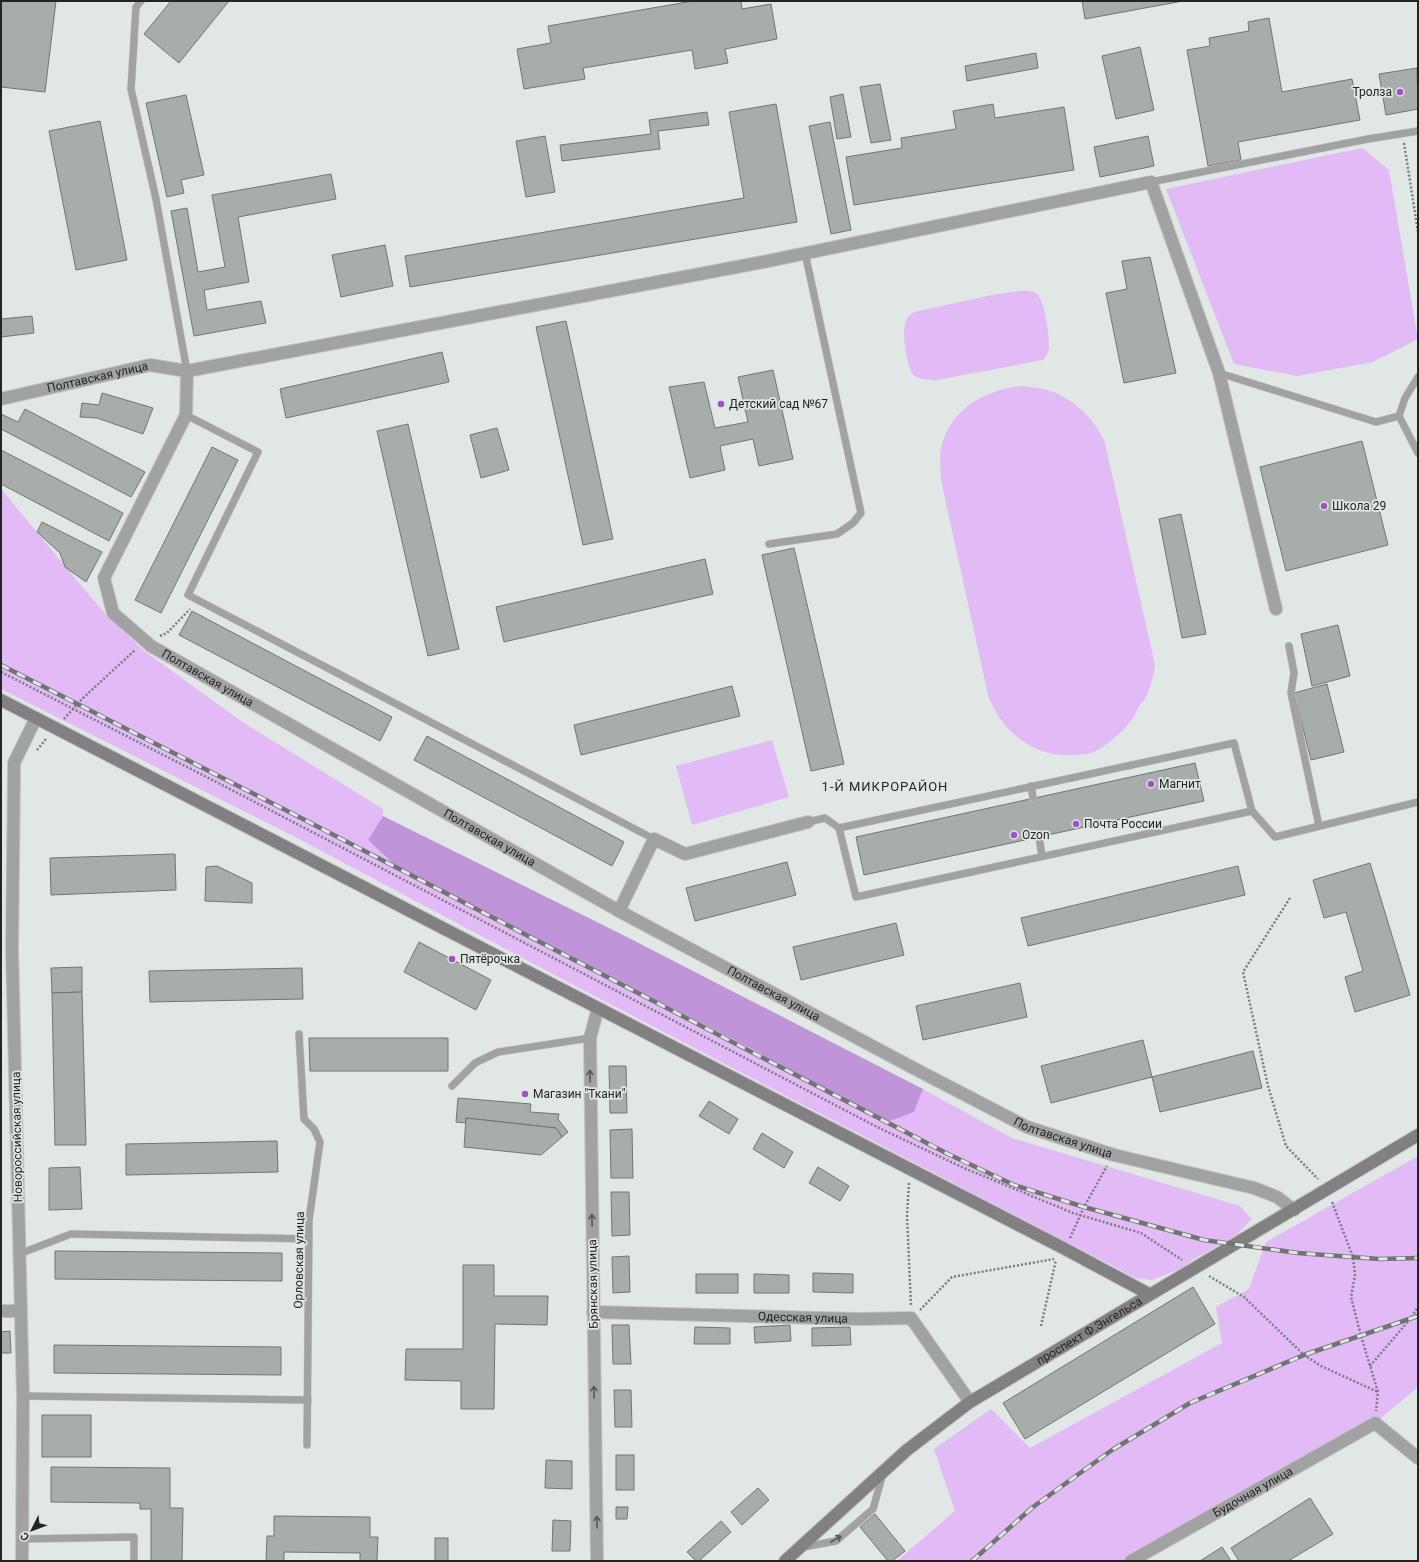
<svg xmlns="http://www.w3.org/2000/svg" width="1419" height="1562" font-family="Roboto,sans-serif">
	<rect width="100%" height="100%" fill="#e0e7e5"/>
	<g fill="#e1baf6">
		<path d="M1362,148L1389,170L1418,339L1373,362L1297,376L1234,364L1166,189Z"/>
		<path d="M1019,291C1026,291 1032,290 1037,294C1045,301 1050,338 1049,349C1048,353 1046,357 1043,360L937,380L921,379L913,375C907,365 901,333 906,321C907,317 911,315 914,312L992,295Z"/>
		<path d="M1025,386C1036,388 1048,389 1058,394C1079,404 1097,423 1105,443L1155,665C1153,675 1152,683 1148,692C1147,697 1143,701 1140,705C1137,709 1136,714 1133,718C1125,730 1105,748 1091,753C1086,754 1079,755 1073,755C1034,758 1001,731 988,695L941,480C941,470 939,458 941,449C949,409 987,388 1025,386Z"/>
		<path d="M1,489L105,614L143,650L244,723L383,809V816L368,840L398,868L752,1049L827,1091L914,1112L923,1089L1012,1138L1240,1206L1252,1219L1235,1236L1197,1257L1180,1269L1152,1280L1136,1278L564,980L301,840L1,689Z"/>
		<path d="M772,740L789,797L692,825L676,766Z"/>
		<path d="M1418,1156V1387L1375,1423L1135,1561H897L955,1511L934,1449L991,1409L1030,1448L1222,1343L1216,1307L1249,1289L1266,1242Z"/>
	</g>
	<path fill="#c094d8" d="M383,816L623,935L923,1089L914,1112L887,1122L752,1049L398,868L368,840Z"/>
	<g fill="#a7adab" stroke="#707674">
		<path d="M1,1H56L45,92L1,87Z"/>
		<path d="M171,1H229L179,63L144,34Z"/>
		<path d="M693,1H741L742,9L771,4L777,39L725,49L728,63L695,69L692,50L583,68L585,79L524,89L517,49L551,43L548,26Z"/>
		<path d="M1082,1H1183L1085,19Z"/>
		<path d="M1269,18L1282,92L1352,79L1360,120L1238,142L1241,160L1208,166L1187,50L1210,46L1209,38L1249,31L1248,22Z"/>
		<path d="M1140,47L1154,110L1116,119L1102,56Z"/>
		<path d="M1036,53L1038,68L967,81L965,66Z"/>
		<path d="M1417,68L1418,109L1386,115L1379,74Z"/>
		<path d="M880,84L891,140L871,143L860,87Z"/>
		<path d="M843,94L851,137L837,139L830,97Z"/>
		<path d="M186,95L204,175L181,180L184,193L167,197L146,103Z"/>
		<path d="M776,104L797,222L410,287L405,256L744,198L729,112Z"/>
		<path d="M993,104L995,118L1064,107L1074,170L854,205L846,157L902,148L901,138L956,129L953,111Z"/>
		<path d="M707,112L709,125L658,131L660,149L562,161L560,145L651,134L649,120Z"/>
		<path d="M100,121L127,260L76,270L49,131Z"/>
		<path d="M830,122L851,230L831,234L809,126Z"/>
		<path d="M545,136L555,192L526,197L516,141Z"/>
		<path d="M1148,136L1154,166L1100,177L1094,147Z"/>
		<path d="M331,174L336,199L238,217L249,282L204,290L207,310L261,301L266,323L194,336L171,211L187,208L198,272L225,267L212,195Z"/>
		<path d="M385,245L393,286L341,297L332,255Z"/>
		<path d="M1150,257L1176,373L1124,383L1106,293L1127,289L1122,261Z"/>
		<path d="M32,316L34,333L1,337V319Z"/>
		<path d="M566,321L613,539L583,545L536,327Z"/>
		<path d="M442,352L449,382L286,418L280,389Z"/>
		<path d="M773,370L793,459L759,466L753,439L720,446L725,470L690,478L669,387L704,382L715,428L748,422L738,377Z"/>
		<path d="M102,393L153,408L143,434L97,418L80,417L82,403L99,405Z"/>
		<path d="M25,409L145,472L131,497L1,429V414L18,422Z"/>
		<path d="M408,424L459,649L428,656L377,431Z"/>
		<path d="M497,428L509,470L481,478L470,435Z"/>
		<path d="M1362,441L1388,545L1286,571L1260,467Z"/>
		<path d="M212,447L238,460L161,613L135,600Z"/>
		<path d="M1,450L123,513L109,541L1,484Z"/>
		<path d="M1181,514L1206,634L1182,638L1159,519Z"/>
		<path d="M42,522L102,552L86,582L65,567L60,553L37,532Z"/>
		<path d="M794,548L844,764L811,771L762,555Z"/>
		<path d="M705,559L713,594L504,642L496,607Z"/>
		<path d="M192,611L392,717L380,741L179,635Z"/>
		<path d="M1338,625L1350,676L1312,686L1301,634Z"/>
		<path d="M1327,684L1344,752L1311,760L1294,693Z"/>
		<path d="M732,686L740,716L581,755L574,725Z"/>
		<path d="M427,736L624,842L612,866L414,760Z"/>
		<path d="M1195,763L1204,801L864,875L856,837Z"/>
		<path d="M175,854L176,890L51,895L50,858Z"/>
		<path d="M787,862L796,895L695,921L686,888Z"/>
		<path d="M1370,863L1410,995L1355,1012L1345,977L1363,971L1346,912L1324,918L1313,880Z"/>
		<path d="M217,866L252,883V903L205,901L206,867Z"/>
		<path d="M1238,866L1245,895L1028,946L1021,918Z"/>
		<path d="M896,923L904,955L801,980L793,947Z"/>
		<path d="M419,942L491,980L476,1010L404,972Z"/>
		<path d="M82,967V992L52,993L51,968Z"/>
		<path d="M302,968L303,999L150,1002L149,971Z"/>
		<path d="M1020,983L1027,1017L923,1040L916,1006Z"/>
		<path d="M82,992L86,1145H55L52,993Z"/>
		<path d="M309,1038H448V1071H310Z"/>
		<path d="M1143,1040L1152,1077L1051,1103L1041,1066Z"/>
		<path d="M1253,1051L1262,1088L1160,1112L1152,1077Z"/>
		<path d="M609,1066H626L627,1113H610Z"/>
		<path d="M458,1098L531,1104L530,1112L559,1114L558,1119L568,1132L562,1137L556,1128L466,1118V1123L456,1122Z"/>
		<path d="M709,1101L738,1119L729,1134L699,1116Z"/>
		<path d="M466,1118L556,1128L562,1137L541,1155L464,1147Z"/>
		<path d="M632,1129L633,1178H611L610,1130Z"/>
		<path d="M762,1133L793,1152L784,1168L753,1149Z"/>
		<path d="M277,1141L278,1172L126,1175V1144Z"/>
		<path d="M80,1167L82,1209L49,1210V1168Z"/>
		<path d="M818,1167L849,1186L840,1201L809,1183Z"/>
		<path d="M611,1192H629L630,1235L612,1236Z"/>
		<path d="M55,1251L282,1253V1281L55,1279Z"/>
		<path d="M629,1256L630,1292L613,1293L612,1257Z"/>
		<path d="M463,1265H494V1296H548L547,1325L495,1324L494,1409H461V1381L405,1380L406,1349H463Z"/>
		<path d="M813,1273L853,1274V1293L813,1292Z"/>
		<rect x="696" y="1274" width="42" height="19"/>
		<path d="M754,1274L789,1275V1293H754Z"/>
		<path d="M1193,1287L1215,1324L1025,1439L1003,1403Z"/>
		<path d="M612,1325H629L631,1364H613Z"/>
		<path d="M790,1325L791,1341L755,1343L754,1327Z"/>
		<path d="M695,1327L730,1328V1344H694Z"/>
		<path d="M850,1327L851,1345L812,1346V1328Z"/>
		<path d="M10,1331L11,1353H1V1332Z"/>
		<path d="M54,1345L281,1347V1375L54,1373Z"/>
		<path d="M614,1390H631L632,1427H615Z"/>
		<rect x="42" y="1415" width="49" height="42"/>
		<rect x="616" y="1455" width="18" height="35"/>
		<path d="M546,1460L572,1461V1489L545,1488Z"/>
		<path d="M51,1467L170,1468V1508H183L182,1561H151V1509H140V1503L51,1502Z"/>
		<path d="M758,1488L769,1500L742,1525L731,1512Z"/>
		<path d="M1310,1498L1333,1534L1288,1561H1239L1231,1548Z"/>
		<path d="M616,1507H628L627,1519H616Z"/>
		<path d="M875,1514L905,1551L892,1561H888L860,1527Z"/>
		<path d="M274,1516L370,1517V1537H378L377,1561H360V1553L284,1552V1561H266L267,1536H274Z"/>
		<path d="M553,1520L571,1521L570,1551H552Z"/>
		<path d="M721,1521L731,1532L699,1561H696L687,1552Z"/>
		<rect x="435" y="1538" width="13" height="23"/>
		<path d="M1222,1547L1231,1561H1200Z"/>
	</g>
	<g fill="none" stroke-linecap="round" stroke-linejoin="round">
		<g stroke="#bec4c2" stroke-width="8">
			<g id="lane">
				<path d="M141,1L136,7L131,89L156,199L187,371"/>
				<path d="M1151,182L1368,139L1418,131"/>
				<path d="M1219,373L1376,422L1399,416"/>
				<path d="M1418,377L1405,398L1399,416L1418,453"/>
				<path d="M186,415L258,452L188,595L654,839"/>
				<path d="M769,544L837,534L853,523L861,513L805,253"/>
				<path d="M1289,646L1294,673L1291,693L1319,826"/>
				<path d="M1031,786L1033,798"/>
				<path d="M808,822L825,818L839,828L856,897L1252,811L1275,837L1418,802"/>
				<path d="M839,828L1234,743L1252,811"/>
				<path d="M1039,837L1042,856"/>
				<path d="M299,1034L304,1119L314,1129L320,1142L309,1220L307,1445"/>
				<path d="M452,1086L475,1063L498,1052L590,1038"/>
				<path d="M19,1254L71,1234L309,1239"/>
				<path d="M23,1396L308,1400"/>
				<path d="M21,1539L134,1537V1561"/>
				<path d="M803,1547L836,1541L873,1509L883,1473"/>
			</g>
		</g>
		<g stroke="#bec4c2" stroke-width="14">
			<g id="street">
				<path id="s1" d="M187,371L186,415L104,578L113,613L151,646L619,911L919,1071L1027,1127L1114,1155L1254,1188L1277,1197L1294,1210"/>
				<path id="s2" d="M1,399L150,365L187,371L763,262L1151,182L1219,373L1276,609"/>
				<path d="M619,911L654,839L685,854L808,822"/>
				<path d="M1,1311H20"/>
				<path id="s3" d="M593,1312L859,1319L911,1318L970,1402"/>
				<path d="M22,1561L23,1396L12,949L14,773V763L36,718"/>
				<path d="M597,1561L590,1038L598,1008"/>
				<path id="s4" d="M1131,1561L1375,1423L1418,1458"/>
			</g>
		</g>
		<g stroke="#bec4c2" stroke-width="14">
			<g id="secondary">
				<path d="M1,700L1065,1249L1149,1294"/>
				<path id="s5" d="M785,1561L907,1450L970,1402L1418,1135"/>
			</g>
		</g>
		<g stroke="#797d7d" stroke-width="2.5" stroke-dasharray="2 2" stroke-linecap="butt">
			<path d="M1404,143L1418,232"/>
			<path d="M160,636L167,633L190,609"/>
			<path d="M1,672L226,787L879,1128L964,1168L1073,1213L1141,1233L1182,1260"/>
			<path d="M64,719L82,699L135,650"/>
			<path d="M37,750L46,739"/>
			<path d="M1290,898L1243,972L1268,1086L1286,1146L1318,1179"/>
			<path d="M909,1183L907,1215L911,1306"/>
			<path d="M1332,1202L1353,1257L1355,1275L1351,1297L1361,1336L1378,1392L1376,1411"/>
			<path d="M1070,1238L1084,1207L1107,1166"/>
			<path d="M1209,1276L1244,1297L1304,1355L1321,1366L1378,1392"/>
			<path d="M920,1310L952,1277L1054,1259"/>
			<path d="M1041,1326L1056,1260"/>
			<path d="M1370,1366L1411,1318L1418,1307"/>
		</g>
		<use href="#lane" stroke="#a2a1a3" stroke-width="7"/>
		<use href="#street" stroke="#a2a1a3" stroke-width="12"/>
		<use href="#secondary" stroke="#828083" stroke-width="12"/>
		<g stroke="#707473" stroke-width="4.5">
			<g id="rail">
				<path d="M1,665L303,819L948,1154L1014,1185L1084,1207L1204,1240L1298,1253L1379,1259L1418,1258"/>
				<path d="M972,1561L1033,1507L1112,1450L1190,1403L1304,1355L1418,1316"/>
			</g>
		</g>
		<use href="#rail" stroke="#e0e7e5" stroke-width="3" stroke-dasharray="9" stroke-linecap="butt"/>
	</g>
	<defs><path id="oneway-shaft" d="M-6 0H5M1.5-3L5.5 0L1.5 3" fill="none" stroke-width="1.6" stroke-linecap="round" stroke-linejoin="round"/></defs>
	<g stroke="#565757">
		<use href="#oneway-shaft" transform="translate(590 1076) rotate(-91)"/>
		<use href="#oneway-shaft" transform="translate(592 1220) rotate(-91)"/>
		<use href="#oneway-shaft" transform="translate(594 1392) rotate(-91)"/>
		<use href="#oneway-shaft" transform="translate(597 1522) rotate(-91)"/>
		<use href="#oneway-shaft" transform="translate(836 1539) rotate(-30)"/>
	</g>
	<g fill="#a052c4" stroke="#e0e7e5" stroke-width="1.5">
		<circle cx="1400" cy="92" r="4"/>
		<circle cx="721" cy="404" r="4"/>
		<circle cx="1324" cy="506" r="4"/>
		<circle cx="1151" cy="784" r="4"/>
		<circle cx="1076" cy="824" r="4"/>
		<circle cx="1014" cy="835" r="4"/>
		<circle cx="452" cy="959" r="4"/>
		<circle cx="525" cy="1094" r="4"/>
	</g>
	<g text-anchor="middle" stroke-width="3.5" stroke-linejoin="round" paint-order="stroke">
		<g font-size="12" fill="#232525" stroke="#e0e7e5" text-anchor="start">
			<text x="1392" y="96" text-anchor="end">Тролза</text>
			<text x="729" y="408">Детский сад №67</text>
			<text x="1332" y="510">Школа 29</text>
			<text x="1159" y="788">Магнит</text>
			<text x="1084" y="828">Почта России</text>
			<text x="1022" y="839">Ozon</text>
			<text x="460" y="963">Пятёрочка</text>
			<text x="533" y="1098">Магазин "Ткани"</text>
		</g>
		<g font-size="12" fill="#232525" stroke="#e0e7e5">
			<text dy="4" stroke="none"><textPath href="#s2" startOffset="99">Полтавская улица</textPath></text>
			<text dy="4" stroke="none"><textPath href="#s1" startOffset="378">Полтавская улица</textPath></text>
			<text dy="4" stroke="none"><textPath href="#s1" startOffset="702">Полтавская улица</textPath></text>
			<text dy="4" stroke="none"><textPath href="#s1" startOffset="1026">Полтавская улица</textPath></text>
			<text transform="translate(17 1137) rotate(-91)" y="4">Новороссийская улица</text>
			<text dy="4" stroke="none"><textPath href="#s1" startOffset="1350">Полтавская улица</textPath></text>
			<text transform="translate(299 1260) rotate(-89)" y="4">Орловская улица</text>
			<text transform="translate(593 1284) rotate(-91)" y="4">Брянская улица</text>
			<text dy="4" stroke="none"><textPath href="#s3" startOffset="210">Одесская улица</textPath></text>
			<text dy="4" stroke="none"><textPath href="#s5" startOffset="383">проспект Ф.Энгельса</textPath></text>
			<text dy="4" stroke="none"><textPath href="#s4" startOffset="140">Будочная улица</textPath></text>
		</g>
		<g font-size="13" letter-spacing="1" fill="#232525" stroke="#e0e7e5">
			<text x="885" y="791">1-Й МИКРОРАЙОН</text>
		</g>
	</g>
	<rect width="1419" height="1562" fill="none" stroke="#232525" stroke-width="4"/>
	<g transform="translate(32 1530) rotate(228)" stroke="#e0e7e5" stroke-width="3" paint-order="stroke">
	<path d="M0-3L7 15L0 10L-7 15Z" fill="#232525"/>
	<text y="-6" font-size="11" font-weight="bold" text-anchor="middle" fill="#232525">С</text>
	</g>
</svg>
